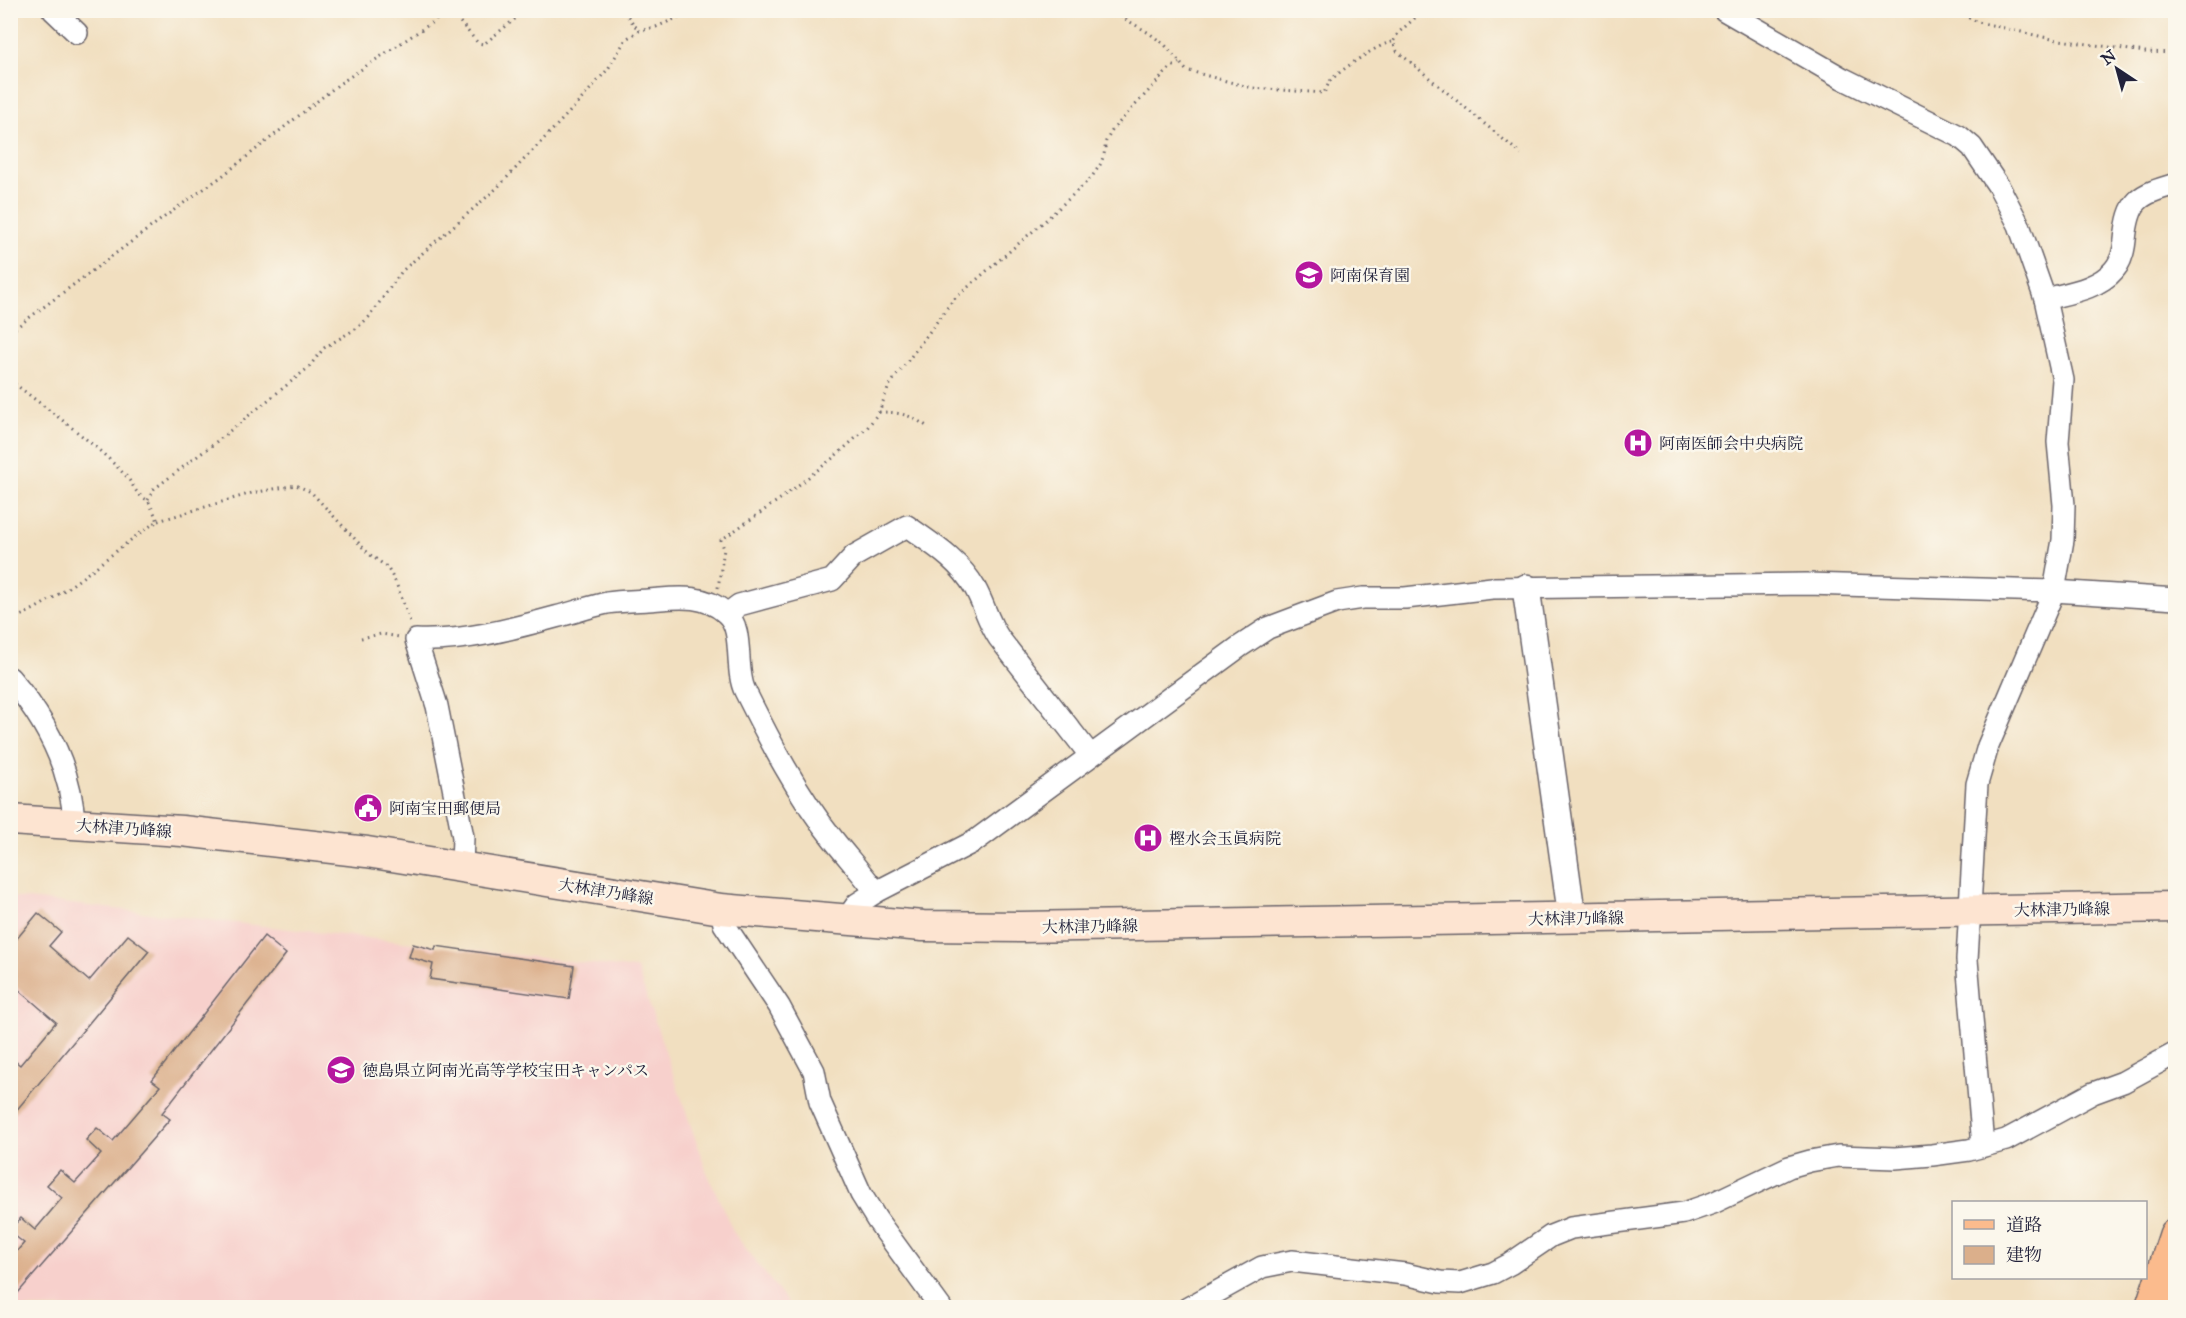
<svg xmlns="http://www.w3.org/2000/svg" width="2186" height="1318" font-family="'IM FELL Great Primer','Noto Serif JP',serif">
	<rect width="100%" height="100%" fill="#fbf7ec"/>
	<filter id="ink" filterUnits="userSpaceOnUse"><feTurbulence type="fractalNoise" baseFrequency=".0167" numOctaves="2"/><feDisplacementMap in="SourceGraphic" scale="12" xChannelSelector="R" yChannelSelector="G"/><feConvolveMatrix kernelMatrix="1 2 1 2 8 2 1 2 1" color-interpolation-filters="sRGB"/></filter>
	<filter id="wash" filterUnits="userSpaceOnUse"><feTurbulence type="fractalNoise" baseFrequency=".008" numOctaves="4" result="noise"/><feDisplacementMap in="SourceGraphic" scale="24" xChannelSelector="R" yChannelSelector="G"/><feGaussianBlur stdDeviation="1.35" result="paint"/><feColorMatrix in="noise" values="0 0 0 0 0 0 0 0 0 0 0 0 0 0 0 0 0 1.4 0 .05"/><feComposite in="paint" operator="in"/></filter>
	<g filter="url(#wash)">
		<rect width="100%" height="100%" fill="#f1dfc0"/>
		<path fill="#f7d0cc" d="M11,897L637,969L706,1170L734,1233L791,1307L11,1308Z"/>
		<g id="blocks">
			<g fill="#dbaf8b">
				<path d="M38,913L61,932L49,946L89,981L128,935L149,951L10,1118V1057L20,1065L56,1022L10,982V947Z"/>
				<path d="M264,936L286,954L162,1113L170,1119L10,1302V1259L24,1243L10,1232V1229L21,1218L35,1230L62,1198L47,1185L60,1170L75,1183L101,1154L86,1140L97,1128L113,1141L160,1086L152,1080Z"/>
				<path d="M413,944L435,950L436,946L574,966L569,999L430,979L433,964L409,957Z"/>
			</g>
		</g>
	</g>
	<g filter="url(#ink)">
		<use href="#blocks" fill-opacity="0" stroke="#6a646a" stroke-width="1.5"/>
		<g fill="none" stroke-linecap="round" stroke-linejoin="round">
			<g stroke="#6a646a" stroke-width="24">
				<g id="minor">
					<path d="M53,10L77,33"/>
					<path d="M1724,10L1842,78L1959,136L1972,147L1999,187L2019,225L2045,299L2063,380L2058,442L2064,505L2063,540L2054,591L1988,746L1977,784L1967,960L1983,1146"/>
					<path d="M2045,299C2068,293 2098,289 2114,270C2122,261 2124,251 2125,240C2129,199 2138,195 2176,184"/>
					<path d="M727,614L739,605L832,580L854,556L907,526C932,544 959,560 975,588C984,604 988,622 999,638L1090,755"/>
					<path d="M10,678C45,719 72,769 74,824"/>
					<path d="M462,867L463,837L437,706L416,640C466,642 515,628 563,615C578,611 592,606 607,603C620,601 634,601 648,600C676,598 703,593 726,613C745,629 734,669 745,691C770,741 797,794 833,839C847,857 862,873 876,892"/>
					<path d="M721,909L724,924L779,1006L814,1071L820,1102L861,1194L877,1220L941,1308"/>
					<path d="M845,921L857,904L876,892L975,841L1239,647L1268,628L1337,602L1363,598H1405L1492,588L1807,584L2054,591L2176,599"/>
					<path d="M1188,1308L1262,1267L1292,1261L1405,1274L1440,1282L1460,1283L1493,1273L1510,1264L1551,1236L1571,1228L1684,1213L1713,1203L1789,1167L1810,1161L1838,1156L1895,1158L1932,1155L1969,1150L2006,1140L2093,1093L2123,1082L2176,1053"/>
				</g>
			</g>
			<g stroke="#6a646a" stroke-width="30">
				<path id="tertiary" d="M1526,588L1572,918"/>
			</g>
			<g stroke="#6a646a" stroke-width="33">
				<path id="secondary" d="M10,820L182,831L367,852L721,909L923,926L1021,927L2176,907"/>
			</g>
			<g stroke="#6a646a" stroke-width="36">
				<path id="primary" d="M2152,1308L2176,1235"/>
			</g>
			<g stroke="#6a646a" stroke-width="3" stroke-dasharray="1.5 4.5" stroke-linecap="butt">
				<path d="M618,10L626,14L639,31"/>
				<path d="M1110,10L1149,33L1165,45L1186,70L1252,88L1324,93C1326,89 1328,84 1331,80C1341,70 1379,43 1393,42"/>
				<path d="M1424,10L1398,33L1393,42L1397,51L1521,154"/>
				<path d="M1952,10L1978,22L2052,39L2145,52L2176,53"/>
				<path d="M10,332L178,207L221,177L339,84L445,14H453L478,43L484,44L526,10"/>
				<path d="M10,380C49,411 92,440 126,476C133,484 137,497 148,500L158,521C111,551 62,601 10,620"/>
				<path d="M879,412C901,412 910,415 928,427"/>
				<path d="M148,500L154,489L211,446L308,368L324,348L357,328L369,317L402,271L497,188L579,102L608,69L626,39L639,31L656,27L695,10"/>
				<path d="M158,521L252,493L296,485L311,492L369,554L387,567L396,583L411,624"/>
				<path d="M718,588L724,549L721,540L783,497L833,458L867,428L879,412L889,386L953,300L1047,219L1091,178L1100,165L1104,155L1106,141L1113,129L1170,68L1179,63"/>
				<path d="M361,638L381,634L399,637"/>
			</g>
			<use href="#minor" stroke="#fff" stroke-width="21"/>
			<use href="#tertiary" stroke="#fff" stroke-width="27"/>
			<use href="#secondary" stroke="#fde4d1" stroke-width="30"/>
			<use href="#primary" stroke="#fbbb8d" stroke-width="33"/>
		</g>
	</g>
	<defs>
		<g id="school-disc" transform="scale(1.5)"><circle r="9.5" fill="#b5179e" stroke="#fbf7ec"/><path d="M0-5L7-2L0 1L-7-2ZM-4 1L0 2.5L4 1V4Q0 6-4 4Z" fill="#fff"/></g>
		<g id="hospital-disc" transform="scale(1.5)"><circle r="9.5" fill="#b5179e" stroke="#fbf7ec"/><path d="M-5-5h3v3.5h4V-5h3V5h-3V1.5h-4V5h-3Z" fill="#fff"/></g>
		<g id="civic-disc" transform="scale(1.5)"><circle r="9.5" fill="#b5179e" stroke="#fbf7ec"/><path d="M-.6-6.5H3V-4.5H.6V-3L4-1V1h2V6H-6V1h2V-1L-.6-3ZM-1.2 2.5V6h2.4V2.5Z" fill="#fff"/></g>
	</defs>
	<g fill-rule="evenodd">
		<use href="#school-disc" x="1309" y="275"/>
		<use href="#hospital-disc" x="1638" y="443"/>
		<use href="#civic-disc" x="368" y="808"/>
		<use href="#hospital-disc" x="1148" y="838"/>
		<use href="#school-disc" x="341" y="1070"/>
	</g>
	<g text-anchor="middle" stroke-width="5" stroke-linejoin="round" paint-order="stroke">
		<g font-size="16" fill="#22223b" stroke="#fbf7ec" text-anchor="start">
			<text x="1330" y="281">阿南保育園</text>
			<text x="1659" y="449">阿南医師会中央病院</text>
			<text x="389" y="814">阿南宝田郵便局</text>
			<text x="1169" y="844">樫水会玉眞病院</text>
			<text x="362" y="1076">徳島県立阿南光高等学校宝田キャンパス</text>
		</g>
		<g font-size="16" fill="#22223b" stroke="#fbf7ec">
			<text transform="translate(124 828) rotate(4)" y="6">大林津乃峰線</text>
			<text transform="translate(606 891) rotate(9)" y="6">大林津乃峰線</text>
			<text transform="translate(2062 909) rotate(-1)" y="6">大林津乃峰線</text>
			<text transform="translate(1576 918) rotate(-1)" y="6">大林津乃峰線</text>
			<text transform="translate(1090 926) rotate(-1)" y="6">大林津乃峰線</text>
		</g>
	</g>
	<rect width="2186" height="1318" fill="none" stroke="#fbf7ec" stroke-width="36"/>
	<rect x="1952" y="1201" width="195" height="78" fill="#fbf7ec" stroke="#a4a2a5" stroke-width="1.5"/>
	<rect x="1964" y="1220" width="30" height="9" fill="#fbbb8d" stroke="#a4a2a5" stroke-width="1.5"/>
	<text x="2006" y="1231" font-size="18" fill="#22223b">道路</text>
	<rect x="1964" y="1246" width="30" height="18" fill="#dbaf8b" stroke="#a4a2a5" stroke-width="1.5"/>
	<text x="2006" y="1261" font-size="18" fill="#22223b">建物</text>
	<g transform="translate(2117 69) rotate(324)" stroke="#fbf7ec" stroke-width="4.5" paint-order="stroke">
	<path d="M0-4.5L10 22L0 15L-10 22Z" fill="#22223b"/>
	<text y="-9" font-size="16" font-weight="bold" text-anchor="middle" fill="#22223b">N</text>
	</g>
</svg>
